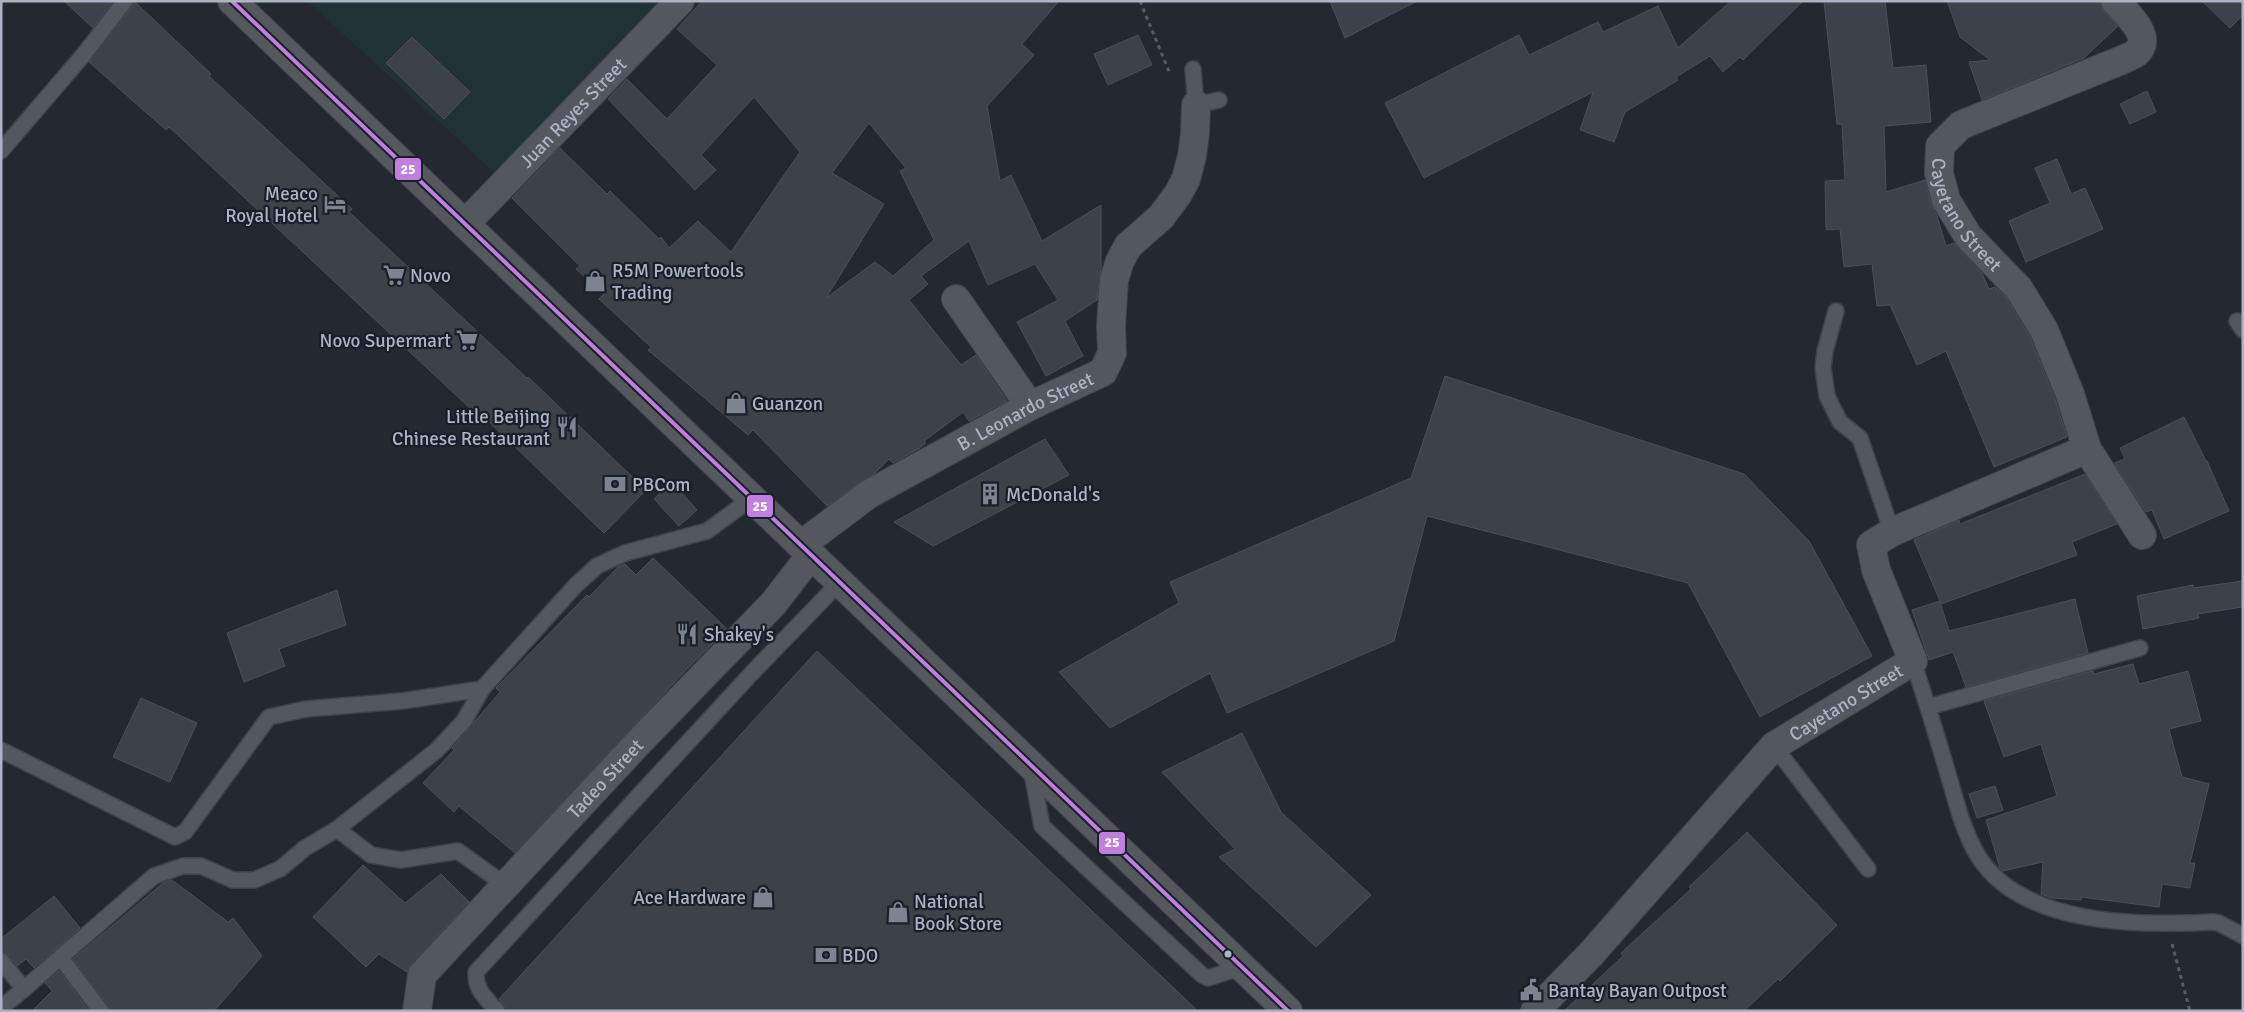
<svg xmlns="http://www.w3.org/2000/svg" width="2244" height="1012" font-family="Signika,sans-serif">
	<rect width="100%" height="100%" fill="#242831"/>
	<path fill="#213236" d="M307,1H664L496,174Z"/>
	<g fill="#3d4148" stroke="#4b505a" fill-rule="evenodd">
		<path d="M64,1H113L93,28Z"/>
		<path d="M134,1L211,74L209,76L352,209L349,212L527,378L528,377L646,490L604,533L475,408L473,411L169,127L166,130L89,62L132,7Z"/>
		<path d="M702,1H1059L1022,44L1034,55L987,106L1000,181L1011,175L1042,241L1101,205V268L1097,300L1065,321L1083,356L1046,376L1017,322L1058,300L1035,264L988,285L969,241L921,276L928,284L909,300L961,365L976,355L1007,401L969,421L963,412L924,441L926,443L918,449L893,463L889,459L875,473L860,482L827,506L753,430L748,435L648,350L651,347L599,299L604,294L576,269L580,266L512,198L560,148L607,194L610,191L659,239L661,237L669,248L698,221L731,252L800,152L754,97L701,155L716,170L695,190L608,99L627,79L667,119L717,65L677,29ZM869,123L906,168L900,171L934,240L893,276L875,262L826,298L884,204L832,173Z"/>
		<path d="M1330,1H1417L1345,38Z"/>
		<path d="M1731,1H1803L1743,60L1740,57L1723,72L1710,56L1676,77L1678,80L1625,112L1614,142L1580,130L1593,92L1424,178L1385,103L1519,35L1529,55L1598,22L1603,32L1658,6L1678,48Z"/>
		<path d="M1824,1H1885L1893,68L1926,65L1931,122L1884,126L1886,192L1925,180L1931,204L1937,216L1946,246L1954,243L1982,273L1989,289L1995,287L2007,299L2030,337L2055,399L2067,437L1994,467L1946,351L1917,365L1890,305L1877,306L1872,264L1844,267L1840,229L1826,230L1825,181L1845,180L1842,124H1837Z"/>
		<path d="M1947,1H2098L2104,12L2118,26L2084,58L1982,100L1969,62L1990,60L1960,37Z"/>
		<path d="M2202,1H2243V15L2230,28Z"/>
		<path d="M1138,35L1152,65L1108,85L1094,54Z"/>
		<path d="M412,37L470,92L444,119L386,63Z"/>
		<path d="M2147,91L2156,112L2130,124L2120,104Z"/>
		<path d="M2057,159L2071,194L2085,188L2103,229L2026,262L2009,221L2050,203L2035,168Z"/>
		<path d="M1445,376L1744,474L1809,541L1872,656L1760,717L1688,583L1427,516L1394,641L1227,713L1210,673L1110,728L1059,672L1179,603L1170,582L1411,478Z"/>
		<path d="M2184,417L2206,461H2207L2229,511L2164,539L2152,510L2146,512L2114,463L2125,459L2120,448Z"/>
		<path d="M1045,439L1069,475L933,546L894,522Z"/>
		<path d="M2085,474L2117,524L2072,542L2077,555L1941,604L1940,602L1949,631L2075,599L2088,653L1966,687L1953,652L1929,660L1912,610L1940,601L1914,540L1959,520L1960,524Z"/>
		<path d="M672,482L697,510L679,526L654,499Z"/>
		<path d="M653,558L727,629L685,671L515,853L459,806L454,812L423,783L454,750L452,748L500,692L496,688L587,595L589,597L618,567L625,564L636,575Z"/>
		<path d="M2243,581V607L2198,614L2199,618L2143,629L2137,596L2193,585V588Z"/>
		<path d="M337,590L346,625L279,649L285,666L244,682L227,633Z"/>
		<path d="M817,651L1198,1011H509L506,1008L499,999Z"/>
		<path d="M2133,664L2139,684L2188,671L2201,721L2169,729L2182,777L2209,784L2190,863H2195L2190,888L2162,884L2159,907L2081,897V900L2052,898L2041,894L2043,862L2003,871L2000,868L1986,820L2057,796L2041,744L2004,757L1984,701L2093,671L2094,674Z"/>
		<path d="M141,698L197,723L170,782L113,757Z"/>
		<path d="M1242,733L1281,812L1371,895L1316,947L1219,857L1235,849L1162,772Z"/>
		<path d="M1995,786L2003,810L1977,818L1969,794Z"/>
		<path d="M1747,832L1837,925L1780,981L1778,979L1744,1011H1564L1623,956L1621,953L1691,889L1689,887Z"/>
		<path d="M363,865L405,903L441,874L469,902L411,964L407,972L379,954L366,967L313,917Z"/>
		<path d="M172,880L228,922L233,918L262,956L214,1011H110L108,1005L73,959L163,883Z"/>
		<path d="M54,896L80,928L34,968L26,959L17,966L8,955L1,952V939Z"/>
		<path d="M59,971L89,1011H32L52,991L45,983Z"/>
	</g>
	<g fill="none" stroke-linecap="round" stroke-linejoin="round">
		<g stroke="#40434a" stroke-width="18">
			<g id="service">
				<path d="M1193,69L1196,105L1219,100"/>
				<path d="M1,151L85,53L125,1"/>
				<path d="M1836,311L1825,351L1823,368L1827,396L1840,422L1860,438L1892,532"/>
				<path d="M2237,321L2243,330"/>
				<path d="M1913,661C1925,698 1937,736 1948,774C1956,801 1963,831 1978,856C2022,926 2139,926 2213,922L2219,923L2243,936"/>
				<path d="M1928,707L2140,648"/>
				<path d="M1774,746L1868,869"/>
				<path d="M1,750L175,837L185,832L269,717L306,709L402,701L482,689"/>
				<path d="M1031,768L1042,826L1202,975L1208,978L1242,967"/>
				<path d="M337,829L437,750L464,721L482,689L576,585L597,566L625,553L707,531L752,498"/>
				<path d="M61,958L101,1011"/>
				<path d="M1,961L24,989L1,1008"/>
				<path d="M24,989L154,876L183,866H201L233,880H254L280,869L305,848L337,829L371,855L401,860L458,851L505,885"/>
				<path d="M497,1011C486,998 475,990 476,972L751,674L840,582"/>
			</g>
		</g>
		<g stroke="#40434a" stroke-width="30">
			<g id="minor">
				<path id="s1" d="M2115,1C2125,12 2155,37 2136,53C2132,56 2126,58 2122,60L1961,125L1940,146L1939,173L1946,200L1968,236L2019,289L2044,330L2070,394L2087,449L2142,535"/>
				<path id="s2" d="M465,224L680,1"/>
				<path d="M956,299L1030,406"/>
				<path id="s3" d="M801,545L869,494L1030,406L1103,372L1112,353L1111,326L1114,280L1120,261L1128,246L1161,217L1178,194L1186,179L1192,156L1195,133L1196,105"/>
				<path id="s4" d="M417,1011L422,975L638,743L773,604L811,555"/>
				<path id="s5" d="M1535,1011L1590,955L1774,746L1913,661L1876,570L1871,545L1892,532L2087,449"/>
			</g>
		</g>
		<g stroke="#40444d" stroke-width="30">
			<path id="trunk" d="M232,1L1288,1011"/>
		</g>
		<g stroke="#565c62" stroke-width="3" stroke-dasharray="4 4" stroke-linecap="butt">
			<path d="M1140,1L1170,74"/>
			<path d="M2172,944L2190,1011"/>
		</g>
		<use href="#service" stroke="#535760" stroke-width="15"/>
		<use href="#minor" stroke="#535760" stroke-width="28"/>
		<use href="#trunk" stroke="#55585d" stroke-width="28"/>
		<g stroke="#181f2b" stroke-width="8">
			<path id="bus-1" d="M232,1L1288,1011"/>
		</g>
		<use href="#bus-1" stroke="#c07fdc" stroke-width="4"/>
	</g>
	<defs>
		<g id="hotel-bare" transform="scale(1.725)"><path d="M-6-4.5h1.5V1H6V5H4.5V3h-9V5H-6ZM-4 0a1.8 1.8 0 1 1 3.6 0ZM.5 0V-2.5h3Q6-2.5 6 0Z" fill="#7c8391" stroke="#181f2b" stroke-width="2.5" paint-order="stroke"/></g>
		<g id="supermarket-bare" transform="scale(1.725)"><path d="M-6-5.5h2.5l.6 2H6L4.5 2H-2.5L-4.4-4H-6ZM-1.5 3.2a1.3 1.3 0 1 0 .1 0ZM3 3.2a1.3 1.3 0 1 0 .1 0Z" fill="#7c8391" stroke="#181f2b" stroke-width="2.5" paint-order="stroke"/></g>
		<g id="shop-bare" transform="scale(1.725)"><path d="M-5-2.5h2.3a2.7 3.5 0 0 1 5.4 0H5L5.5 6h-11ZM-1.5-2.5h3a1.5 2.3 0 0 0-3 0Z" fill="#7c8391" stroke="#181f2b" stroke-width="2.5" paint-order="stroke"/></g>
		<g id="restaurant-bare" transform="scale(1.725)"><path d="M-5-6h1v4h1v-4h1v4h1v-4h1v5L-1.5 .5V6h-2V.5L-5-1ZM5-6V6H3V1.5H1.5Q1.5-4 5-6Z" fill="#7c8391" stroke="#181f2b" stroke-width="2.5" paint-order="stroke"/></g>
		<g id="bank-bare" transform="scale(1.725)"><path d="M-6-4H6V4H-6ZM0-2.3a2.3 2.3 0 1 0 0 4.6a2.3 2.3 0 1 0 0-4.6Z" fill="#7c8391" stroke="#181f2b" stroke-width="2.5" paint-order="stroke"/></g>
		<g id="building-bare" transform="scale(1.725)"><path d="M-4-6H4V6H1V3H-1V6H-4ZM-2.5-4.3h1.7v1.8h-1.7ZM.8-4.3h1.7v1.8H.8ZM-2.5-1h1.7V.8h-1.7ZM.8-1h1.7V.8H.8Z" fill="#7c8391" stroke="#181f2b" stroke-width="2.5" paint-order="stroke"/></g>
		<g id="civic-bare" transform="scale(1.725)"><path d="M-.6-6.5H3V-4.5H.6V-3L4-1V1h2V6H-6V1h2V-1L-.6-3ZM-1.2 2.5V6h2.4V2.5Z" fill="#7c8391" stroke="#181f2b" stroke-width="2.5" paint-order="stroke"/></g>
	</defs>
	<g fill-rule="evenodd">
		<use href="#hotel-bare" x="335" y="204"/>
		<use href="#supermarket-bare" x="394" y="275"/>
		<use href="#shop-bare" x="595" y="281"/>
		<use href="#supermarket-bare" x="467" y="340"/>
		<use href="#shop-bare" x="736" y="403"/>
		<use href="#restaurant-bare" x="567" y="427"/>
		<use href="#bank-bare" x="615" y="484"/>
		<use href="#building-bare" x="990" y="494"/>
		<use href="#restaurant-bare" x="687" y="634"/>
		<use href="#shop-bare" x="763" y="897"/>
		<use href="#shop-bare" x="898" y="912"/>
		<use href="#bank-bare" x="826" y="955"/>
		<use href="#civic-bare" x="1531" y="990"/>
	</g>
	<circle fill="#acb4c4" stroke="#181f2b" stroke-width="2" cx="1228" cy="954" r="4.5"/>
	<g text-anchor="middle" stroke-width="4.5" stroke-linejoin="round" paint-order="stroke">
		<g font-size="19" fill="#acb4c4" stroke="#181f2b">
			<text dy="7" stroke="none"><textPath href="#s2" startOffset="155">Juan Reyes Street</textPath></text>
			<text dy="7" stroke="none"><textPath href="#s1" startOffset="359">Cayetano Street</textPath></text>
			<text dy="7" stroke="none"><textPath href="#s3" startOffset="262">B. Leonardo Street</textPath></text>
			<text dy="7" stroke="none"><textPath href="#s5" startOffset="441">Cayetano Street</textPath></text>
			<text dy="7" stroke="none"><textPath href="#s4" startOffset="305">Tadeo Street</textPath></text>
		</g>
		<g font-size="19" fill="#acb4c4" stroke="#181f2b" text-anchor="start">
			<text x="318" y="200" text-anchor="end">Meaco<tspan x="318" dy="22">Royal Hotel</tspan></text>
			<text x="612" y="277">R5M Powertools<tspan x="612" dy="22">Trading</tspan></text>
			<text x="410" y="282">Novo</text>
			<text x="451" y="347" text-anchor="end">Novo Supermart</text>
			<text x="752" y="410">Guanzon</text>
			<text x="550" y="423" text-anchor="end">Little Beijing<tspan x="550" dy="22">Chinese Restaurant</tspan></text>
			<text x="632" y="491">PBCom</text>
			<text x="1006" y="501">McDonald's</text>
			<text x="704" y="641">Shakey's</text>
			<text x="746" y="904" text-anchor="end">Ace Hardware</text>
			<text x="914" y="908">National<tspan x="914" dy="22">Book Store</tspan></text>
			<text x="842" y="962">BDO</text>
			<text x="1548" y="997">Bantay Bayan Outpost</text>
		</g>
	</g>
	<g stroke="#181f2b" stroke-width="2">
		<rect x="394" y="157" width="28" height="24" rx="5" fill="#c07fdc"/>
		<rect x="746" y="494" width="28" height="24" rx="5" fill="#c07fdc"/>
		<rect x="1098" y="831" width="28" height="24" rx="5" fill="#c07fdc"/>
	</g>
	<g font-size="14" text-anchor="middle" font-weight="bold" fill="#fff">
		<text x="408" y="174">25</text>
		<text x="760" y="511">25</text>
		<text x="1112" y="847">25</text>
	</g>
	<rect width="2244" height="1012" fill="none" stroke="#acb4c4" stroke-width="5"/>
</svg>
